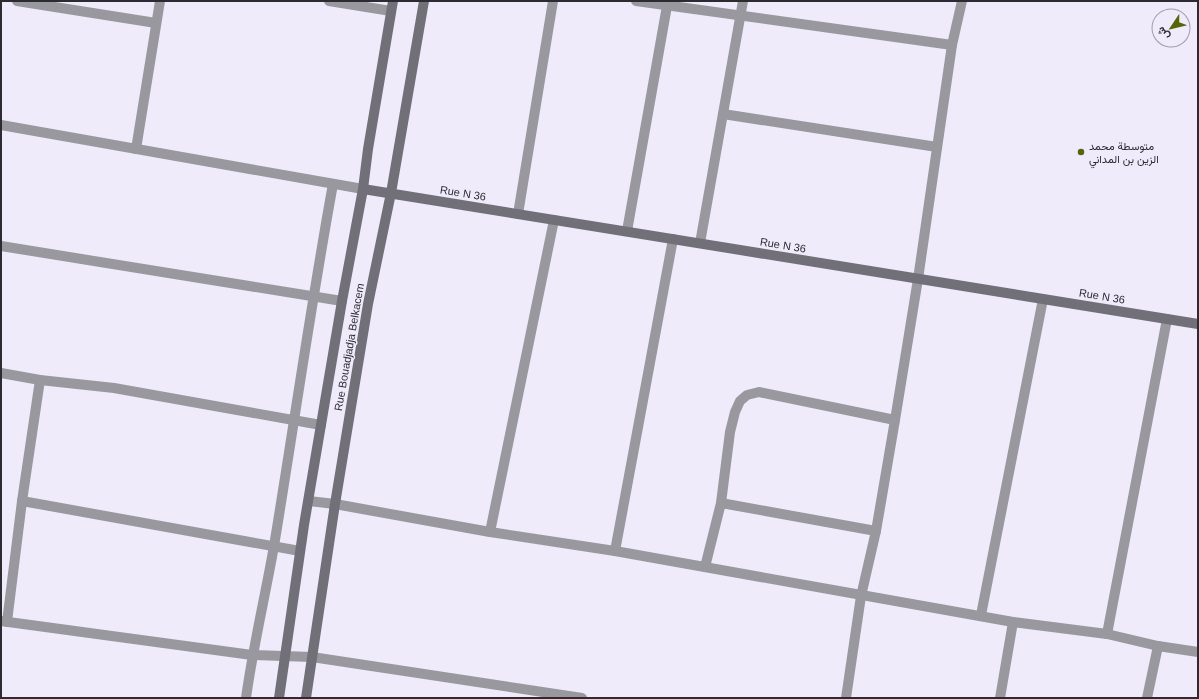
<svg xmlns="http://www.w3.org/2000/svg" width="1199" height="699" font-family="Helvetica,Vazirmatn,sans-serif">
	<rect width="100%" height="100%" fill="#efebfa"/>
	<g fill="none" stroke-linecap="round" stroke-linejoin="round">
		<g stroke="#99989e" stroke-width="10">
			<path d="M17,1L156,23"/>
			<path d="M329,1L391,11"/>
			<path d="M636,1L952,45"/>
			<path d="M723,114L937,147"/>
			<path d="M1,125L363,189"/>
			<path d="M136,149L160,1"/>
			<path d="M518,214L553,1"/>
			<path d="M627,231L667,6"/>
			<path d="M700,243L743,1"/>
			<path d="M1,246L342,301"/>
			<path d="M1,373L40,380L114,388L321,425"/>
			<path d="M22,501L300,551"/>
			<path d="M309,501L335,504L490,532L615,551L1013,622L1107,634L1158,646L1198,652"/>
			<path d="M721,503L876,531"/>
			<path d="M490,532L554,220"/>
			<path d="M615,551L673,239"/>
			<path d="M705,567L721,503L730,432L735,412L740,401L747,395L759,392L895,420"/>
			<path d="M981,615L1043,299"/>
			<path d="M1,621L252,655L312,657L582,698"/>
			<path d="M7,622L22,501L40,380"/>
			<path d="M1107,634L1167,319"/>
			<path d="M246,698C253,647 265,597 274,546C294,425 311,304 333,184"/>
			<path d="M846,698L861,596L876,531L895,420L918,279L952,45L962,1"/>
			<path d="M1000,698L1013,622"/>
			<path d="M1147,698L1158,646"/>
		</g>
		<g stroke="#716f78" stroke-width="10">
			<path d="M363,189L1198,324"/>
			<path d="M279,698L304,525L342,301L363,189L368,149L393,1"/>
			<path d="M306,698L335,504L368,304L391,193L424,1"/>
		</g>
	</g>
	<circle fill="#576407" stroke="#efebfa" stroke-width="1.5" cx="1081" cy="152" r="4"/>
	<g text-anchor="middle" stroke-width="3" stroke-linejoin="round" paint-order="stroke">
		<g font-size="11" fill="#2c2b31" stroke="#efebfa" text-anchor="start">
			<text x="1089" y="150">متوسطة محمد<tspan x="1089" dy="13">الزين بن المداني</tspan></text>
		</g>
		<g font-size="11" fill="#2c2b31" stroke="#efebfa">
			<text transform="translate(463 193) rotate(9)" y="4">Rue N 36</text>
			<text transform="translate(783 245) rotate(9)" y="4">Rue N 36</text>
			<text transform="translate(1102 296) rotate(9)" y="4">Rue N 36</text>
			<text transform="translate(349 347) rotate(-80)" y="4">Rue Bouadjadja Belkacem</text>
		</g>
	</g>
	<rect width="1199" height="699" fill="none" stroke="#2c2b31" stroke-width="4"/>
	<g transform="translate(1171 28) rotate(235)"><circle r="19" fill="#efebfa" stroke="#a19eaa"/>
	<path d="M0-3L7 15L0 10L-7 15Z" fill="#576407"/>
	<text y="-6" font-size="11" font-weight="bold" text-anchor="middle" fill="#2c2b31">ش</text>
	</g>
</svg>
